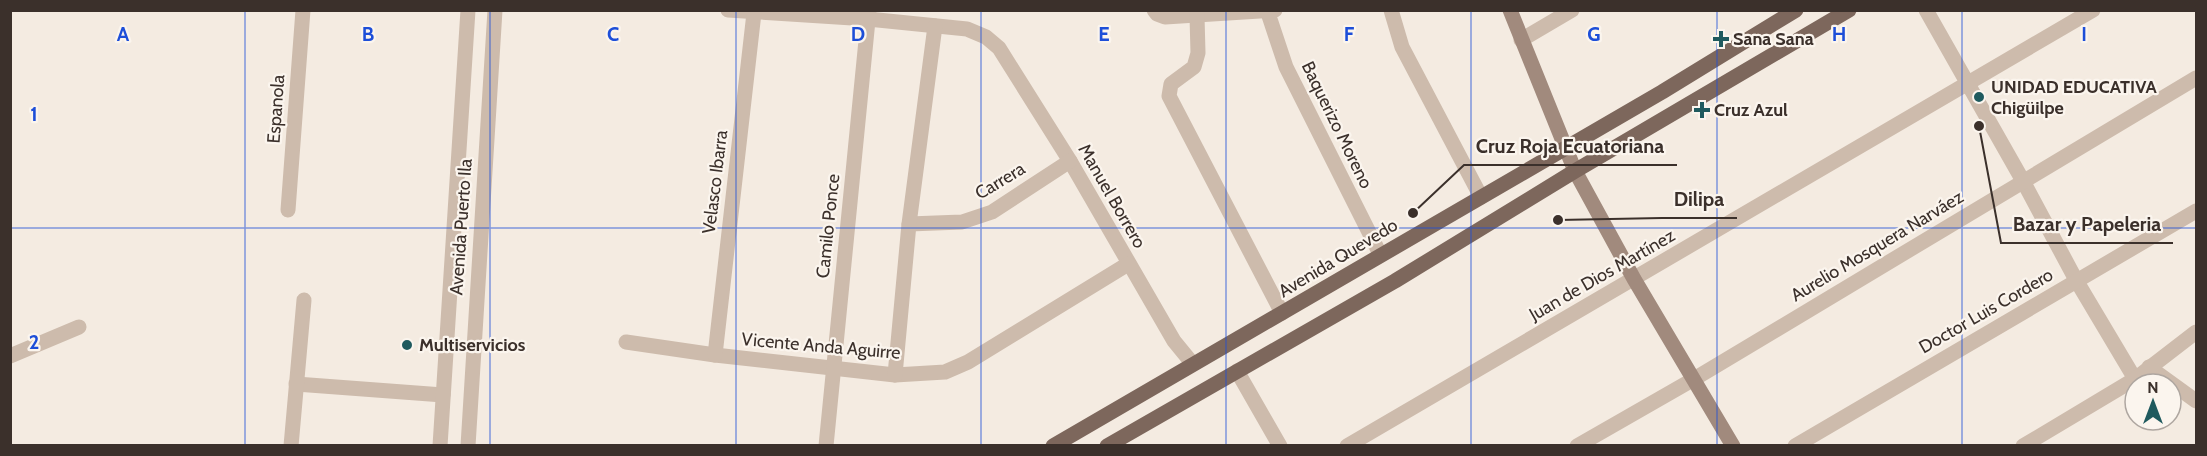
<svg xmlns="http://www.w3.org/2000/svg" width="2207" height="456" font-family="Cabin,sans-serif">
	<rect width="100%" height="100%" fill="#f4ebe1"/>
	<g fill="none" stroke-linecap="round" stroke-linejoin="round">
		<g stroke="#cdbbac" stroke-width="15">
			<path d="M728,10L868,19L967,29L986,37L999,48L1070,161L1174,341L1192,363"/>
			<path d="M1154,10L1157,14L1165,17L1275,10"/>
			<path d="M1267,10L1286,67L1380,254"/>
			<path d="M1391,10L1402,47L1481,197"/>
			<path d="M1926,10L2023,181L2076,280L2135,379"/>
			<path d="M1197,16L1198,53L1194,67L1171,84L1169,96L1282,313"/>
			<path d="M1521,40L1572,10"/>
			<path d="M288,210L303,10"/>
			<path d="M909,224L962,222L992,212L1070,161"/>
			<path d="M626,342L715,355L895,375L945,372L968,362L1128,264"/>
			<path d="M715,355L754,13"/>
			<path d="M10,356L79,327"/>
			<path d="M2149,367L2196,401"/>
			<path d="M1237,371L1280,446"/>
			<path d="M895,375L909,224L935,26"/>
			<path d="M296,384L443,395"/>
			<path d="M291,446L304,300"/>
			<path d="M826,446L869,10"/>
			<path d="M1347,446L2093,10"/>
			<path d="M1577,446L1694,379L2196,78"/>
			<path d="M1795,446L2196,211"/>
			<path d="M2023,446L2135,379L2196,332"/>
		</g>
		<g stroke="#cdbbac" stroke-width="15">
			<path d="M440,446L468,10"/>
			<path d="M468,446L495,10"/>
		</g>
		<path stroke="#a18a7d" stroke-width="15" d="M1510,10L1575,171L1634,279L1733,446"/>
		<g stroke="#7d675c" stroke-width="15">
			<path d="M1053,446L1662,92L1796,10"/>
			<path d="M1107,446L1395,281L1575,171L1849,10"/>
		</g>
	</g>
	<path fill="none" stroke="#1d4ed8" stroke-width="1.5" stroke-opacity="0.55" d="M245,10V446M490,10V446M736,10V446M981,10V446M1226,10V446M1471,10V446M1717,10V446M1962,10V446M10,228H2196"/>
	<g fill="#1f5a5e" stroke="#fbf5ee" stroke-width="2">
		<path d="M1718 30h6v6h6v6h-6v6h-6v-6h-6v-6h6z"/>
		<circle cx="1979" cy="97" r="6"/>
		<path d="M1699 101h6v6h6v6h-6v6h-6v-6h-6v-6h6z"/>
		<circle cx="407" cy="345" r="6"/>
	</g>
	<g text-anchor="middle" stroke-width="4.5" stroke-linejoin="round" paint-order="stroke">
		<g font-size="18" font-weight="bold" fill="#3b302b" stroke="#fbf5ee" text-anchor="start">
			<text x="1733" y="45">Sana Sana</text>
			<text x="1991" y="93">UNIDAD EDUCATIVA<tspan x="1991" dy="21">Chigüilpe</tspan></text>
			<text x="1714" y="116">Cruz Azul</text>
			<text x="419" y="351">Multiservicios</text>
		</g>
		<g font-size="18" fill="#3b302b" stroke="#fbf5ee">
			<text transform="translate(276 109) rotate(-86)" y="6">Espanola</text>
			<text transform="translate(1337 125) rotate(64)" y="6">Baquerizo Moreno</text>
			<text transform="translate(1000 181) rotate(-31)" y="6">Carrera</text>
			<text transform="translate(715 182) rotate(-83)" y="6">Velasco Ibarra</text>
			<text transform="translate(1112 196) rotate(60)" y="6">Manuel Borrero</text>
			<text transform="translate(828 226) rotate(-84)" y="6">Camilo Ponce</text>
			<text transform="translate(461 227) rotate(-86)" y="6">Avenida Puerto Ila</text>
			<text transform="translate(1877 246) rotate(-31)" y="6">Aurelio Mosquera Narváez</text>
			<text transform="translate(1338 258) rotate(-31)" y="6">Avenida Quevedo</text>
			<text transform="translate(1602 275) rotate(-30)" y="6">Juan de Dios Martínez</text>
			<text transform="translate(1986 311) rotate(-30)" y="6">Doctor Luis Cordero</text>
			<text transform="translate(821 346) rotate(5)" y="6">Vicente Anda Aguirre</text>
		</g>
	</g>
	<g font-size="20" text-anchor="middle" font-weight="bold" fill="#1d4ed8" stroke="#fbf5ee" stroke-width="4.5" stroke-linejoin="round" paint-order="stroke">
		<text x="123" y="41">A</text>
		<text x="368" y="41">B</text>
		<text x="613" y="41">C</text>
		<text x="858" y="41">D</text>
		<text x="1104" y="41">E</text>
		<text x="1349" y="41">F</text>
		<text x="1594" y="41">G</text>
		<text x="1839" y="41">H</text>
		<text x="2084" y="41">I</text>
		<text x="34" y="121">1</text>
		<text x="34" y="349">2</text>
	</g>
	<path fill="none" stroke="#3b302b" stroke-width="2" d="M1413 213L1464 165H1677M1558 220L1662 218H1737M1979 126L2001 243H2173"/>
	<g fill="#3b302b" stroke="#fbf5ee" stroke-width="2">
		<circle cx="1413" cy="213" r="6"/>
		<circle cx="1558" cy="220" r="6"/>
		<circle cx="1979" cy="126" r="6"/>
	</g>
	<g font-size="20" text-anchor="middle" font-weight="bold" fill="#3b302b" stroke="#fbf5ee" stroke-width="4.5" stroke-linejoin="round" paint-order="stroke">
		<text x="1570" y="153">Cruz Roja Ecuatoriana</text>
		<text x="1699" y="206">Dilipa</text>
		<text x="2087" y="231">Bazar y Papeleria</text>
	</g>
	<rect width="2207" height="456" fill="none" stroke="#3b302b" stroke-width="24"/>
	<g transform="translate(2153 402)"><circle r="28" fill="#fbf5ee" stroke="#aea6a0" stroke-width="1.5"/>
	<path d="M0-4.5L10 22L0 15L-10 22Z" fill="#1f5a5e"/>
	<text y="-9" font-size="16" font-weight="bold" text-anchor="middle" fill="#3b302b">N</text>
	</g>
</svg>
